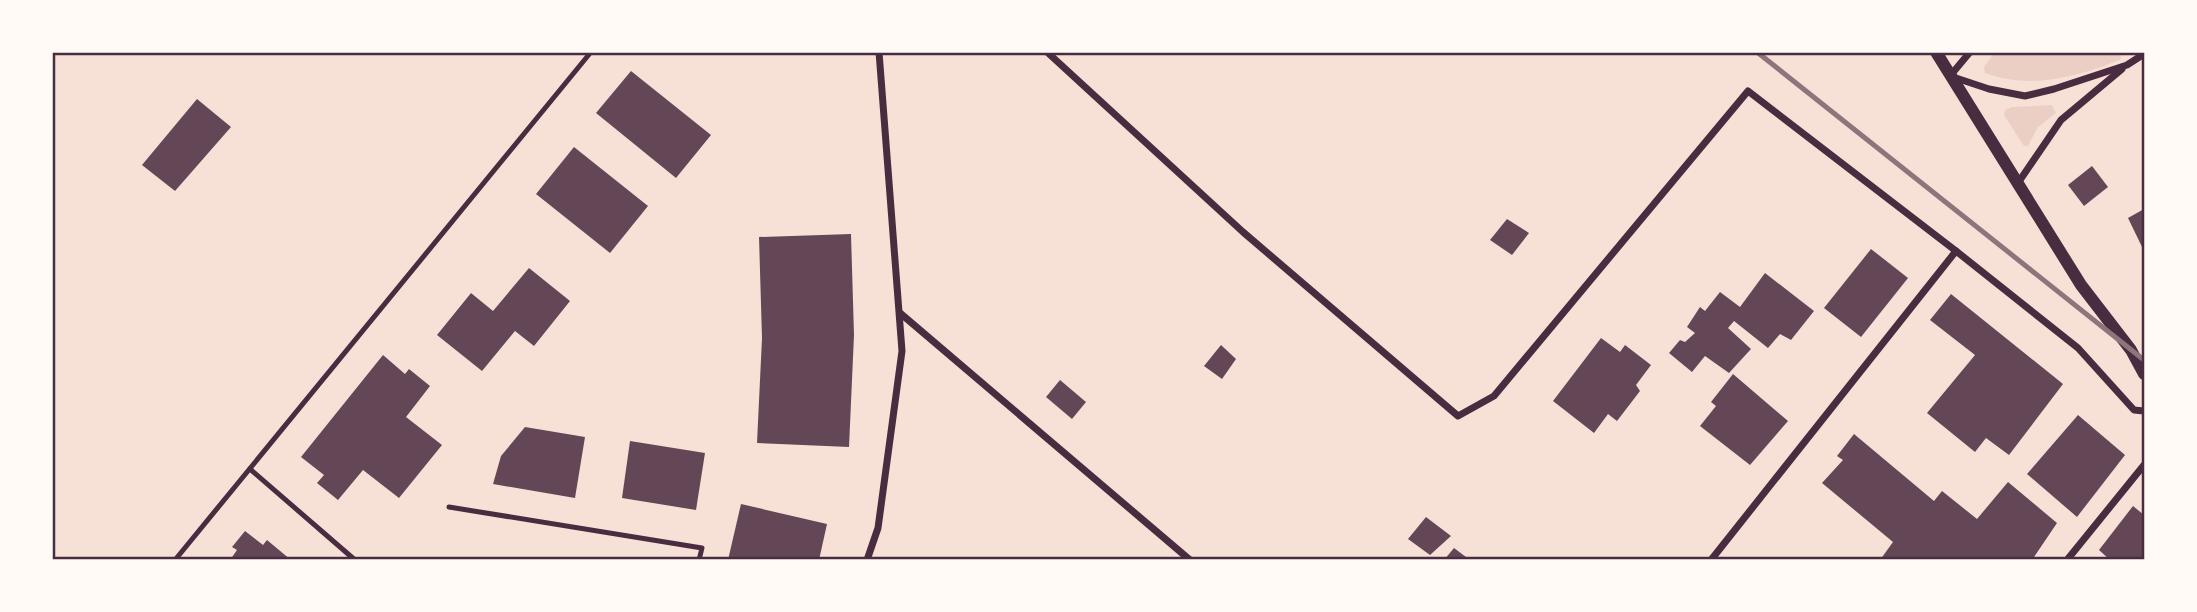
<svg xmlns="http://www.w3.org/2000/svg" width="2197" height="612" font-family="Ubuntu,sans-serif">
	<rect width="100%" height="100%" fill="#f7e1d7"/>
	<g fill="#ebcfc5">
		<path d="M1994,53L2122,52V53L2120,60C2076,77 2031,90 1985,73L1984,67Z"/>
		<path d="M2052,105L2056,113L2038,127L2028,146H2024L2004,115L2005,110L2012,107Z"/>
	</g>
	<g fill="#644757">
		<path d="M631,71L711,135L676,178L596,113Z"/>
		<path d="M197,99L231,127L175,191L142,165Z"/>
		<path d="M574,147L648,206L610,253L536,194Z"/>
		<path d="M2092,166L2108,187L2084,206L2068,185Z"/>
		<path d="M2144,209V251L2128,218Z"/>
		<path d="M1507,219L1529,233L1512,255L1490,240Z"/>
		<path d="M851,234L854,335L849,447L757,443L762,338L759,237Z"/>
		<path d="M1871,249L1908,278L1861,337L1824,308Z"/>
		<path d="M529,268L570,301L534,346L515,331L482,371L437,335L471,293L493,311Z"/>
		<path d="M1765,273L1814,311L1791,340L1780,334L1768,348L1734,321L1728,328L1751,349L1729,373L1705,356L1692,372L1669,353L1680,340L1685,342L1695,333L1687,327L1700,307L1705,311L1720,292L1740,307Z"/>
		<path d="M1951,294L2063,384L2009,455L1986,438L1975,452L1927,413L1975,355L1930,320Z"/>
		<path d="M1601,338L1620,352L1625,345L1651,365L1636,385L1640,391L1617,421L1608,414L1594,433L1553,401Z"/>
		<path d="M1221,345L1236,359L1222,379L1204,366Z"/>
		<path d="M383,355L405,374L409,369L430,386L406,417L442,445L399,498L363,470L338,500L317,483L324,475L301,457Z"/>
		<path d="M1733,374L1788,421L1750,465L1700,426L1716,406L1711,402Z"/>
		<path d="M1060,380L1086,402L1072,419L1046,397Z"/>
		<path d="M2078,415L2125,455L2077,517L2027,474Z"/>
		<path d="M525,427L585,437L575,498L493,484L501,456Z"/>
		<path d="M1854,434L1934,501L1942,491L1977,519L2008,482L2057,523L2032,560H1880L1893,542L1822,483L1843,460L1837,456Z"/>
		<path d="M630,441L705,453L696,510L622,498Z"/>
		<path d="M741,504L827,524L819,560H728Z"/>
		<path d="M2133,506L2144,515V560H2110L2099,550Z"/>
		<path d="M1426,517L1451,536L1430,555L1408,539Z"/>
		<path d="M245,531L263,545L267,540L291,560H230L237,550L232,547Z"/>
		<path d="M1454,548L1470,560H1444Z"/>
	</g>
	<g fill="none" stroke-linecap="round" stroke-linejoin="round">
		<g stroke="#4a2c40" stroke-width="5">
			<path d="M250,469L355,560"/>
			<path d="M449,507L702,548L699,560"/>
			<path d="M175,560L591,52"/>
		</g>
		<g stroke="#4a2c40" stroke-width="7">
			<path d="M1047,52L1243,232L1458,416L1494,396L1748,91L1956,251"/>
			<path d="M1970,52L1950,76L1989,89L2025,96L2054,89L2127,65L2144,54"/>
			<path d="M2018,183L2061,120L2122,69"/>
			<path d="M900,313L1190,560"/>
			<path d="M867,560L878,528L902,351L879,52"/>
			<path d="M1711,560L1956,251L2078,348L2134,410L2144,411"/>
			<path d="M2067,560L2144,465"/>
		</g>
		<path stroke="#4a2c40" stroke-width="12" d="M1936,52L2081,285L2131,350L2144,374"/>
		<path stroke="#8f747c" stroke-width="5" d="M1757,52L2144,360"/>
	</g>
	<rect width="2197" height="612" fill="none" stroke="#fffaf5" stroke-width="108"/>
	<rect x="54" y="54" width="2089" height="504" fill="none" stroke="#4a2c40" stroke-width="2.5"/>
</svg>
